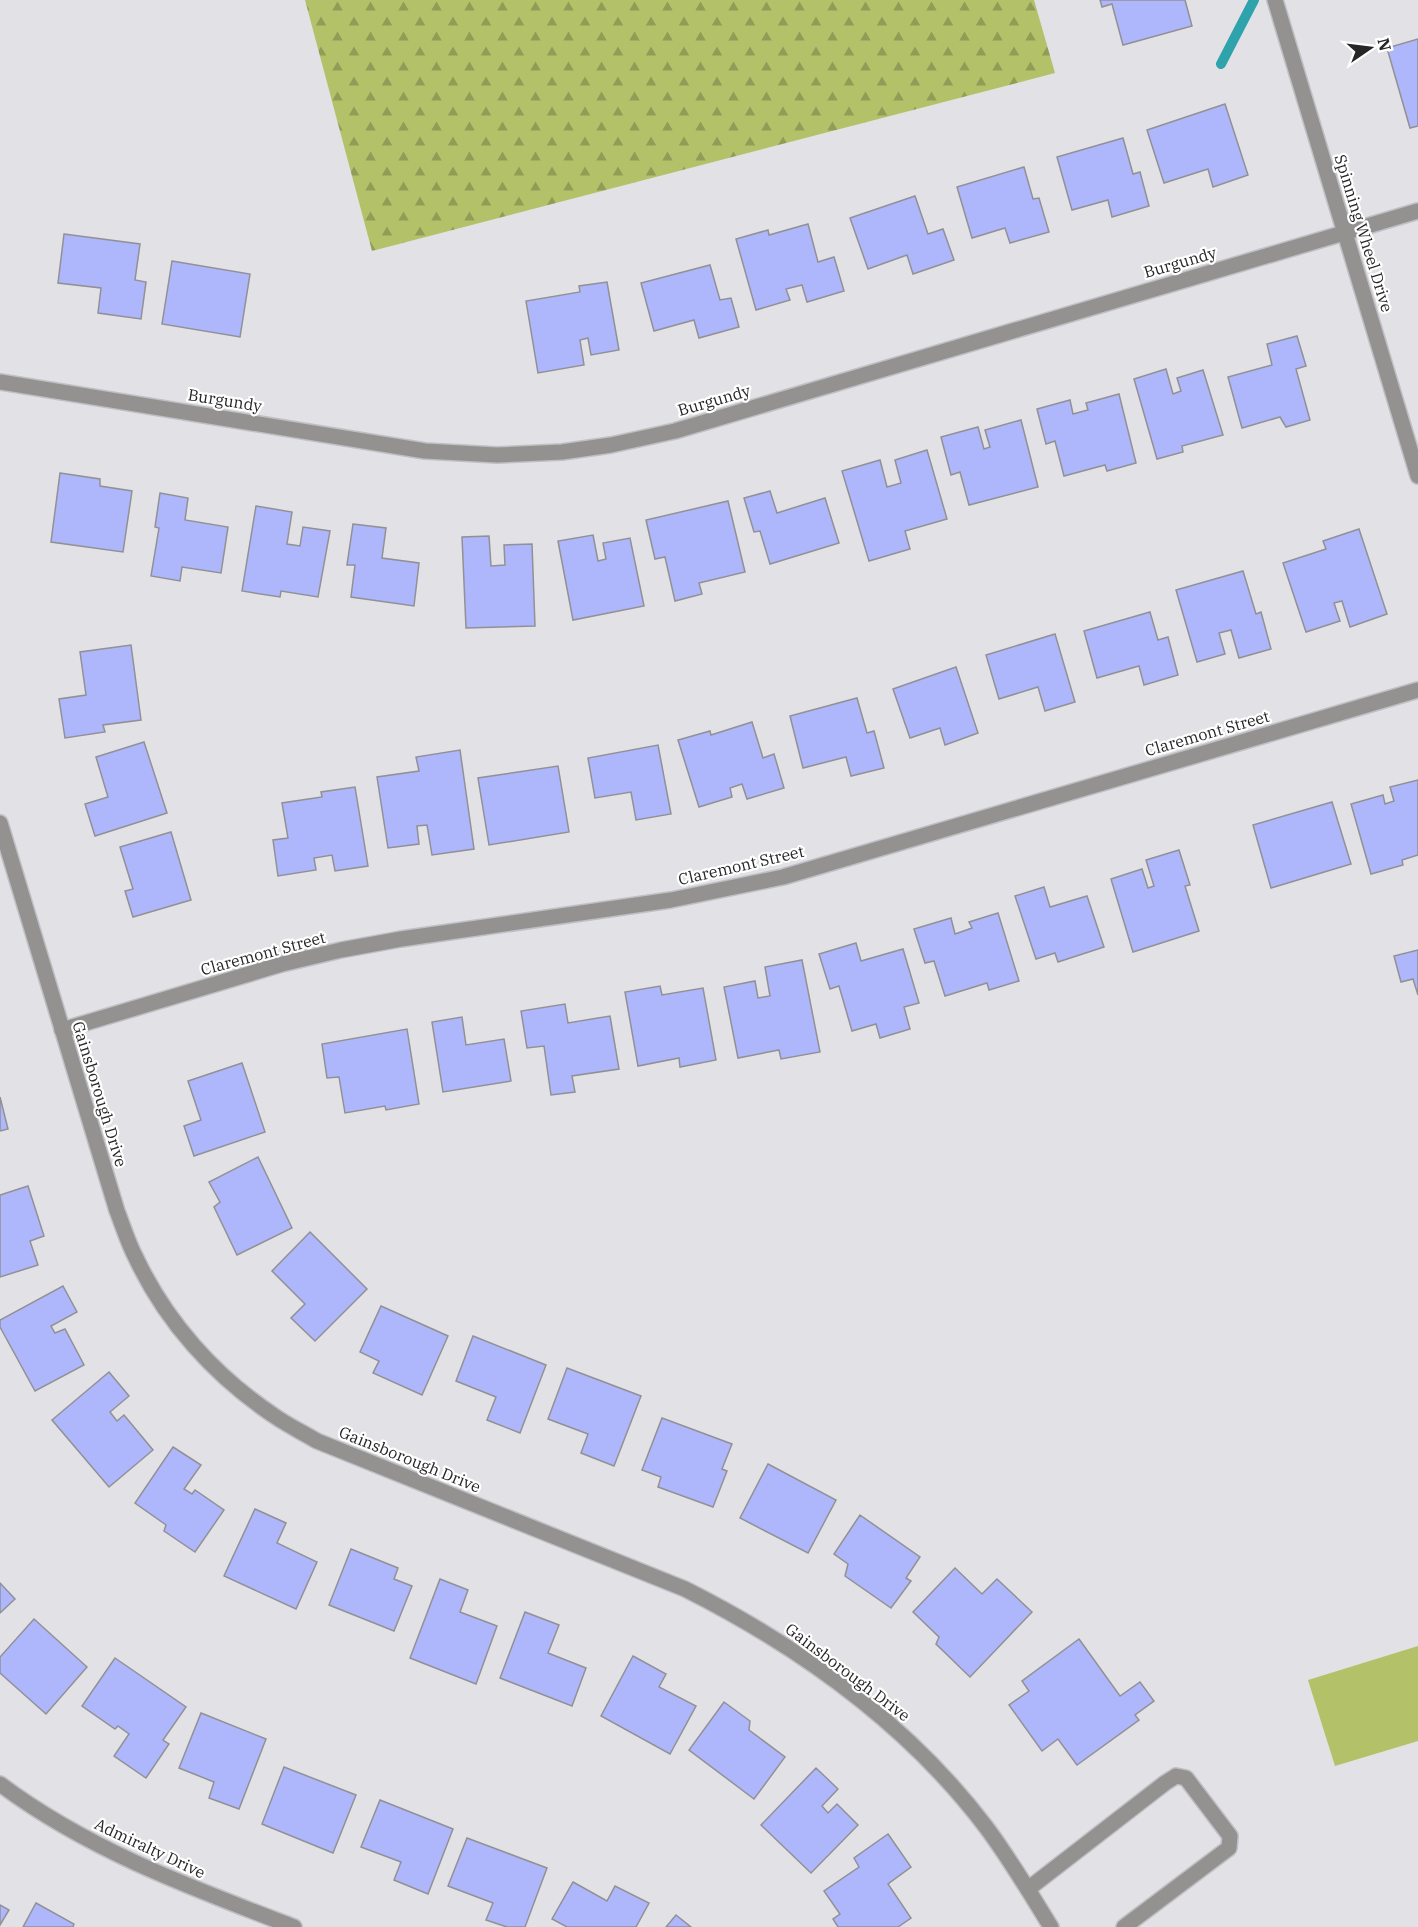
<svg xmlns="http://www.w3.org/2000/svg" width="1418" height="1927" font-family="'IBM Plex Serif',serif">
	<defs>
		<pattern id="forest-firs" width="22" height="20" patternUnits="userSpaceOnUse" patternTransform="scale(1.5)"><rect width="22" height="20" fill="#b3c268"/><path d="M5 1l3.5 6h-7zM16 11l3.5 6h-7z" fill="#919d56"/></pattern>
	</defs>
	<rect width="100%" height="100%" fill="#e1e1e6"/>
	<path fill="url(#forest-firs)" d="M305,0H1034L1055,73L372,251Z"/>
	<path fill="#b3c268" d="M1418,1646V1741L1335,1766L1308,1680Z"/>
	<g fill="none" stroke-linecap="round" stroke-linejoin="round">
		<path stroke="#2fa3ac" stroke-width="10" d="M1221,64L1254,0"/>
	</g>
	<g fill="#aeb6fc" stroke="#919195" stroke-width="1.5">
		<path d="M1100,0H1185L1192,26L1123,45L1112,4L1102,7Z"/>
		<path d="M1418,39V126L1410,128L1387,48Z"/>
		<path d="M1225,104L1248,175L1213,187L1208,169L1164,183L1147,130Z"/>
		<path d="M1123,138L1133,174L1140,172L1149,206L1112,217L1108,200L1072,210L1057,157Z"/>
		<path d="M1024,167L1033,199L1039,198L1049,232L1010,243L1005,228L972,238L957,187Z"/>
		<path d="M915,196L928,234L943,229L954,260L913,274L907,255L868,269L850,218Z"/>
		<path d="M808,224L818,262L834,257L844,291L807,302L802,285L786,289L790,300L756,310L736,239L768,230L769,235Z"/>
		<path d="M64,234L140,244L135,280L146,282L141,319L98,313L101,288L58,283Z"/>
		<path d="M172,261L250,274L240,337L162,324Z"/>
		<path d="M710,265L720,300L731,298L739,327L699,338L694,320L654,331L641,283Z"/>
		<path d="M607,282L619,350L591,355L588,338L580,340L584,365L538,373L526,301L580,292L579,286Z"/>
		<path d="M1297,336L1306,366L1296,369L1310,420L1286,427L1280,417L1242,428L1228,377L1272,365L1267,344Z"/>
		<path d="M1166,369L1173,394L1181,391L1177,378L1203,370L1223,435L1182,446L1183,452L1157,459L1134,379Z"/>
		<path d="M1119,394L1136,463L1107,471L1105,465L1064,476L1055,441L1046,444L1037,409L1070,400L1073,414L1088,410L1086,403Z"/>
		<path d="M1021,420L1038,487L969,505L960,472L951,475L941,437L978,427L984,449L990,447L985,430Z"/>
		<path d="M927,450L947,519L905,531L910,549L869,561L842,471L880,460L887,487L901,483L895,460Z"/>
		<path d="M60,473L100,479V486L132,491L123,552L51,542Z"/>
		<path d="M770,491L777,513L825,498L839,543L770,564L760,531L754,532L744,498Z"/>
		<path d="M160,493L188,498L185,520L228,527L221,573L182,567L180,581L151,576L159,528L155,527Z"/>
		<path d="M728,501L745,572L699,583L702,594L675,601L665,557L655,559L646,520Z"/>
		<path d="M256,506L292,512L287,544L300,546L303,527L330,531L318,597L281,591L280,597L242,591Z"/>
		<path d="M353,524L386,528L382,558L419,563L414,606L351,597L355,565H347Z"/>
		<path d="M1359,529L1387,614L1350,627L1342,601L1334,603L1340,621L1306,632L1283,563L1326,549L1323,541Z"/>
		<path d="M593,535L598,561L606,559L603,543L630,538L644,606L573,620L558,541Z"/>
		<path d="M489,536L491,566L505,565L504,545L532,544L535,626L466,628L462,537Z"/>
		<path d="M1243,571L1256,614L1261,612L1271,649L1239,658L1231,630L1219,633L1225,654L1197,662L1176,590Z"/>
		<path d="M1150,612L1158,640L1168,637L1178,675L1144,685L1139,666L1097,678L1084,631Z"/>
		<path d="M1055,634L1075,702L1045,711L1038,687L999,699L986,655Z"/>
		<path d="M131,645L141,720L103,725L105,732L65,738L59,699L86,695L80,652Z"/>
		<path d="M956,667L978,733L945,745L940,728L910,738L893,689Z"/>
		<path d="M857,698L867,733L874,731L884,768L851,776L846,757L803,768L790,716Z"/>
		<path d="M752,722L763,758L774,754L784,788L747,799L742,784L730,788L732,797L699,807L678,740L710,731L711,735Z"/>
		<path d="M144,742L167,813L95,836L85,804L108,797L96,757Z"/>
		<path d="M658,745L671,814L636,820L631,792L595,798L588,758Z"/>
		<path d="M460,750L474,849L432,855L427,825L417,826L419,844L388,848L377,777L419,771L416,757Z"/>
		<path d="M558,766L569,832L489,845L478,778Z"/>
		<path d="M1418,780V855L1402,860L1403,865L1371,874L1351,804L1383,795L1385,804L1394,801L1390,787Z"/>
		<path d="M355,787L368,866L335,871L332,855L314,858L316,870L278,876L273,840L288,838L282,803L322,797L321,792Z"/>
		<path d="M1332,802L1351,864L1271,888L1253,825Z"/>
		<path d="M171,832L191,900L133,917L125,891L133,889L120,847Z"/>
		<path d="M1179,850L1190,885L1185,886L1199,931L1133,952L1111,879L1142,869L1148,888L1154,886L1146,860Z"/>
		<path d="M1044,887L1050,907L1087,896L1104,947L1058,962L1055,953L1036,959L1015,896Z"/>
		<path d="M998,913L1019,981L989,990L987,983L945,996L934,961L925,963L914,929L951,918L955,934L972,928L969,922Z"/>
		<path d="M856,943L861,961L903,949L919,1003L904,1007L910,1029L880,1038L876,1024L852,1031L839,986L830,989L819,954Z"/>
		<path d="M1418,950V995L1413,979L1401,982L1394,956Z"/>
		<path d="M802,960L820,1052L781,1059L779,1050L738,1058L724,987L755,981L758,998L770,996L765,967Z"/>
		<path d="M660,986L662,995L703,988L716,1060L680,1067L679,1058L638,1066L625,992Z"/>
		<path d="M565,1004L568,1023L610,1016L619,1069L572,1076L575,1092L551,1095L544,1046L527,1048L521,1011Z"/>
		<path d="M462,1017L466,1045L504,1039L511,1081L443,1092L432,1022Z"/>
		<path d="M407,1029L419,1104L386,1110L385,1106L345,1113L339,1077L327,1078L322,1044Z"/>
		<path d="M242,1063L265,1132L194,1156L184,1126L201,1120L188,1081Z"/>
		<path d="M0,1097L8,1129L0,1131Z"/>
		<path d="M258,1157L292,1228L237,1255L214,1207L220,1202L209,1182Z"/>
		<path d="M28,1186L44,1236L30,1241L38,1265L0,1277V1195Z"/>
		<path d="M310,1232L367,1289L315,1341L291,1318L305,1304L272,1271Z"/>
		<path d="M63,1286L77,1312L51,1326L55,1333L65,1329L84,1365L35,1391L0,1327V1320Z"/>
		<path d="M381,1306L448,1336L422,1395L373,1373L379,1361L360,1352Z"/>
		<path d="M473,1336L546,1365L520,1433L487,1420L496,1397L456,1381Z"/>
		<path d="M567,1368L641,1396L614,1466L581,1453L588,1434L548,1419Z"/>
		<path d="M109,1372L129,1396L110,1412L117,1421L124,1415L153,1450L109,1487L52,1420Z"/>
		<path d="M662,1418L732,1444L722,1469L727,1471L713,1507L658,1487L661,1477L642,1470Z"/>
		<path d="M173,1447L201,1465L184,1489L192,1494L195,1490L224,1510L195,1552L164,1531L166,1525L135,1503Z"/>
		<path d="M768,1464L836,1500L808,1553L740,1518Z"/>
		<path d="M255,1509L286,1523L277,1543L317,1562L296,1609L224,1576Z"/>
		<path d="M860,1515L920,1557L906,1578L911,1581L891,1608L845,1576L848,1564L834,1554Z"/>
		<path d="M351,1549L398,1568L394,1579L412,1586L394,1631L329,1605Z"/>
		<path d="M955,1568L982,1594L997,1579L1032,1612L970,1677L936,1644L939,1637L913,1612Z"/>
		<path d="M440,1579L468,1590L460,1612L497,1626L476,1684L410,1658Z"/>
		<path d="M0,1583L15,1599L0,1613Z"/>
		<path d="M525,1612L559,1625L548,1653L586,1668L572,1706L500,1678Z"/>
		<path d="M34,1619L87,1667L46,1714L0,1673V1657Z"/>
		<path d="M1079,1639L1120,1696L1140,1682L1154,1701L1135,1715L1139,1720L1077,1765L1058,1739L1042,1751L1009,1705L1029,1691L1022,1681Z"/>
		<path d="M633,1656L666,1674L659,1687L696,1706L670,1754L601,1716Z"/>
		<path d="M115,1658L186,1707L163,1740L169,1744L146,1778L114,1756L129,1734L118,1726L115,1729L82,1706Z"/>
		<path d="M724,1702L750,1721L749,1730L785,1757L754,1799L689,1750Z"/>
		<path d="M201,1713L266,1739L239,1809L209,1798L214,1782L179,1768Z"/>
		<path d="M284,1767L356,1795L333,1853L262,1824Z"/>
		<path d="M816,1768L838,1789L822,1806L828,1813L837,1804L858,1825L811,1873L761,1825Z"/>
		<path d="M380,1800L453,1829L428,1894L394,1880L401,1862L361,1847Z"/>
		<path d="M888,1834L911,1867L888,1884L911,1918L898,1927H838L833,1919L840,1914L824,1891L859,1867L854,1858Z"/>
		<path d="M467,1838L547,1868L525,1927H507L486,1920L493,1903L448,1886Z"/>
		<path d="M573,1882L607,1901L615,1886L649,1903L636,1927H567L552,1919Z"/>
		<path d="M36,1903L74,1924L73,1927H23Z"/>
		<path d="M0,1905L9,1910L0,1925Z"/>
		<path d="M676,1915L691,1927H666Z"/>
	</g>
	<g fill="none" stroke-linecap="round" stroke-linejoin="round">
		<g stroke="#bfbfc4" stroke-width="18">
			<path id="lane" d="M1028,1889L1165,1783L1176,1776L1186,1778L1230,1836L1229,1848L1124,1927"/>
		</g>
		<g stroke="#bfbfc4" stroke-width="18">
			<g id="street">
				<path d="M1275,0L1418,476"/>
				<path d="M0,382L425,451L497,455L562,452L611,445L675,431L1418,211"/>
				<path d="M0,823L117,1211C123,1226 128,1243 136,1258C166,1322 215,1376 273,1415C287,1425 302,1432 317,1441L685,1589C800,1647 908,1724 986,1827C1010,1859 1030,1893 1051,1927"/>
				<path d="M62,1030L282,964L341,950L401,939L671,900L783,877L1418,690"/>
				<path d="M0,1784C88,1850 192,1888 294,1927"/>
			</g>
		</g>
		<use href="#lane" stroke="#949291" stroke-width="15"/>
		<use href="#street" stroke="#949291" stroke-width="15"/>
	</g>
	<g text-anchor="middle" stroke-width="4.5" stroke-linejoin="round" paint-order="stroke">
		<g font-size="16" fill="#262627" stroke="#fff">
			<text transform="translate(1364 233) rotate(73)" y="6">Spinning Wheel Drive</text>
			<text transform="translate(1180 262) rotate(-16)" y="6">Burgundy</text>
			<text transform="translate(225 400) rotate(9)" y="6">Burgundy</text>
			<text transform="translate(714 400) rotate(-16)" y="6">Burgundy</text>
			<text transform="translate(1207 733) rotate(-16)" y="6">Claremont Street</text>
			<text transform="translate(741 865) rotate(-13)" y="6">Claremont Street</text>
			<text transform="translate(263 953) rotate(-15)" y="6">Claremont Street</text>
			<text transform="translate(100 1094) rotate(73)" y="6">Gainsborough Drive</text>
			<text transform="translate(410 1459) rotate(22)" y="6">Gainsborough Drive</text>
			<text transform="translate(848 1672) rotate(37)" y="6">Gainsborough Drive</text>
			<text transform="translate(150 1848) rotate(25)" y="6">Admiralty Drive</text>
		</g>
	</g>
	<g transform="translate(1370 48) rotate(76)" stroke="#ffffff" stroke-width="4.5" paint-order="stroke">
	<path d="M0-4.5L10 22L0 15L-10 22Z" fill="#262627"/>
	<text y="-9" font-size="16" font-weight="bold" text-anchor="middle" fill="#262627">N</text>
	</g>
</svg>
